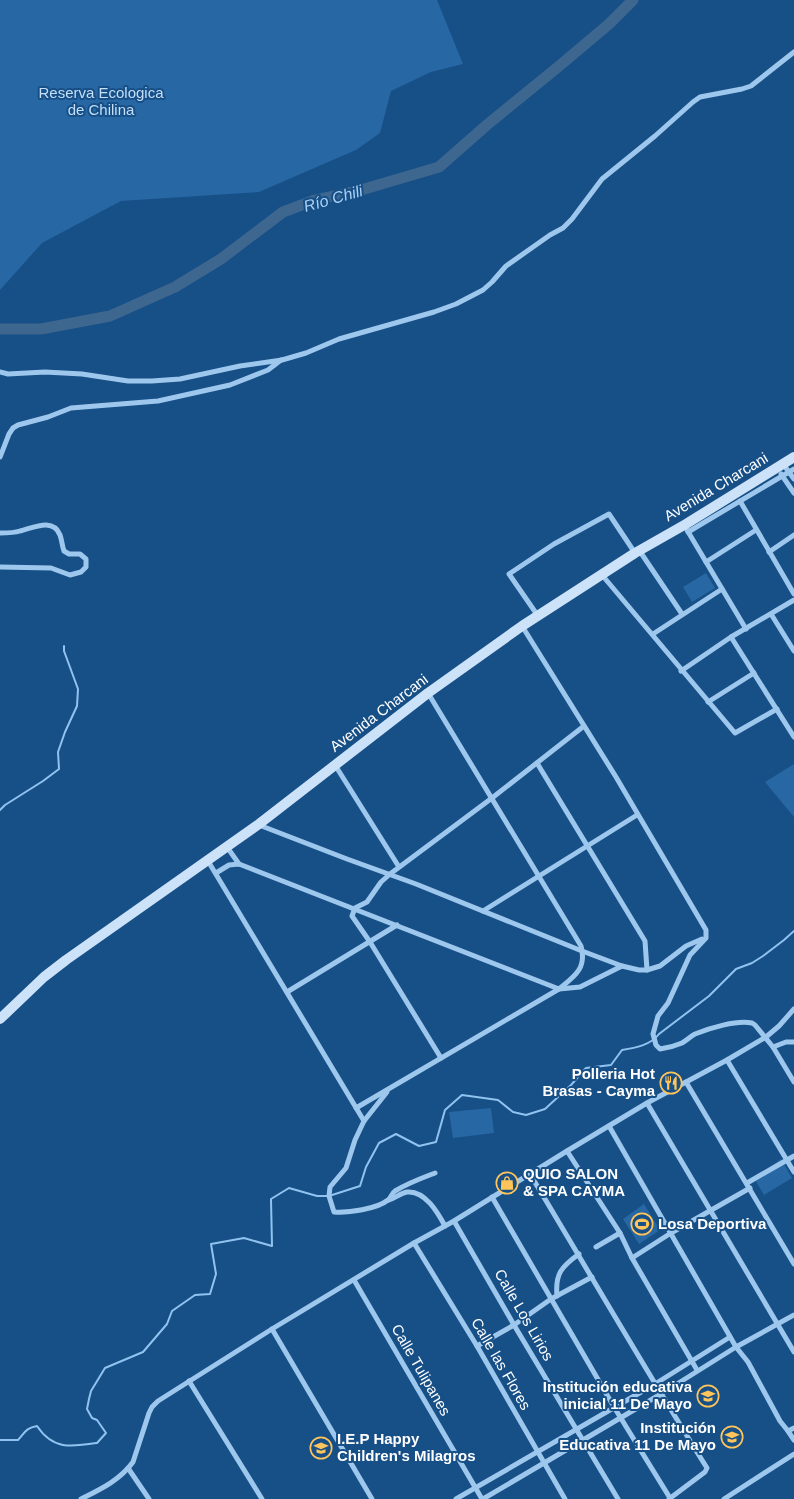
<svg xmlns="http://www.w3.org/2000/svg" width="794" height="1499" font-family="Arial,sans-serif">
	<rect width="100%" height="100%" fill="#174f87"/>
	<g fill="#2767a4">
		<path d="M0,0H437L463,64L431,72L391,91L380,133L356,150L259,192L121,201L42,243L0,290Z"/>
		<path d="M706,573L715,588L692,602L683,587Z"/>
		<path d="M794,764V817L765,782Z"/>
		<path d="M491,1108L494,1133L453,1138L449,1112Z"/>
		<path d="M781,1159L792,1178L764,1195L754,1178Z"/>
		<path d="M644,1204L660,1230L639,1244L623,1219Z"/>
	</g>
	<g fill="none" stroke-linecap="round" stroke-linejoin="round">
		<g stroke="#90c3f0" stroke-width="2">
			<path d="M0,810L5,805L43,781L59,769L58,752L65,732L77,706L78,689L64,651V646"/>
			<path d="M0,1440H18C25,1433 25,1428 37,1426C53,1450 71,1447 97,1443L106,1433L97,1420L92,1418L87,1409L89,1399L91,1391L105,1368L143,1352L167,1324L172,1311L195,1295L210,1294L216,1274L211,1244L244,1238L272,1246L271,1199L289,1188L317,1196H329L360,1186L366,1167L379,1143L396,1134L419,1146L436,1142L445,1110L462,1095L498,1100L513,1112L526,1115L545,1109L571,1085L586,1068L611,1065L622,1050C635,1048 651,1045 659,1034L709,996L736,969L752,963L763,956L784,940L794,931"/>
		</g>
		<path stroke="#3e6790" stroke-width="11" d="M0,329H41L110,316L175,287L221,259L283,212L315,200L361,190L439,167L488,124L558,67L609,24L633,0"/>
		<g stroke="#9ec7ed" stroke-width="5">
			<path d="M0,372L8,374L45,372L82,374L128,381H152L180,379L240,366L282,360L306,353L339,339L434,312L456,304L483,290L492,282L506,266L550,235L563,228L572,219L602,179L655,136L693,102L700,97L742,89L751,86L794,52"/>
			<path d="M0,457L9,434L13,428L18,425L48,417L71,408L158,401L230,385L268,370L281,360"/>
			<path d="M783,464L794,479"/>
			<path d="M781,474L794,493"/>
			<path d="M740,501L794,594"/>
			<path d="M687,530L746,629"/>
			<path d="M688,532L794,469"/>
			<path d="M0,533C7,533 14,533 20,531C33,528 53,517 60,535C62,540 62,546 64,551L69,554H80L86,559V567L81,572L70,575L51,568L0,567"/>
			<path d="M639,550L682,614"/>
			<path d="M769,552L794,535"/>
			<path d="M706,562L756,530"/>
			<path d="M602,575L735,733L777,709"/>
			<path d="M771,614L794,651"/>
			<path d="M538,616L509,574L554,544L609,514L635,553"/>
			<path d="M522,626L616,777L706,930V938L690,955L668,1003L658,1016L653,1034L656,1045L660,1049C668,1048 675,1046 682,1043C687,1040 691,1036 695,1034C710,1028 736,1020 752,1023L755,1025L773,1047L794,1082"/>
			<path d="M653,634L722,589"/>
			<path d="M731,637L794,737"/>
			<path d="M681,671L731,637L794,600"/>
			<path d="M708,702L754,673"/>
			<path d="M537,763L645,941L647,970"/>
			<path d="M335,765L399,867"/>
			<path d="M259,825L347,859L416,884L582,951L622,966L639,970H647L660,966L686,946L702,939"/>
			<path d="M227,847L239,864"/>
			<path d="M208,861L364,1121"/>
			<path d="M216,873L229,865L239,864L559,989L580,987L622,966"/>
			<path d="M483,911L637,815"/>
			<path d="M287,992L397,925"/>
			<path d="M773,1047L786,1042H794"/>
			<path d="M441,1058L370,942L352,916L355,908L367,902L381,882L390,874L492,798L584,726"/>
			<path d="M727,1060L794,1172"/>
			<path d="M686,1082L794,1264"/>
			<path d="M387,1092L364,1121L355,1140L346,1168L330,1187L329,1196L334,1212C348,1213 377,1209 388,1200C391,1198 392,1193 395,1191C408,1183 422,1178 435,1173"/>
			<path d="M647,1103L794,1352"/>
			<path d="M356,1108L559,989C575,976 587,968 581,946L428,693"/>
			<path d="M609,1126L736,1347L748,1362L780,1421L788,1431L794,1428"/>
			<path d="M567,1151L620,1233L632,1258L697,1370"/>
			<path d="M530,1174C589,1272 646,1371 707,1468L705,1472L669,1499"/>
			<path d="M747,1183L794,1156"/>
			<path d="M492,1197L614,1407L670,1498"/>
			<path d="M389,1200C395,1198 401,1193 407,1192C425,1190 438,1213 445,1226"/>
			<path d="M454,1221L514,1325L618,1499"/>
			<path d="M414,1243L477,1346L565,1499"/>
			<path d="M596,1247L620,1233"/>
			<path d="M632,1258L671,1233L750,1188"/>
			<path d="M354,1280L482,1499"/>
			<path d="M557,1296C555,1274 561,1267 579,1254"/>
			<path d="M272,1329L372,1499"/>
			<path d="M477,1346L514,1325L551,1299L592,1277"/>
			<path d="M189,1381L262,1499"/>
			<path d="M788,1431L794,1440"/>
			<path d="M128,1468L149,1499"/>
			<path d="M81,1499C101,1489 120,1480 133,1462L149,1413L152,1407L158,1401L272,1329L414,1243L454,1221L567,1151L647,1103L727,1060L766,1037L779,1026L794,1009"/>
			<path d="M456,1499L655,1384L730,1337"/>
			<path d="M483,1499L661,1394L736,1347L794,1315"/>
			<path d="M724,1499L794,1454"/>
		</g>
		<path stroke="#cbe2f9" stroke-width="10" d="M0,1019L44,977L66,960L259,824L428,693L522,626L635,553L686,524L794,457"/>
	</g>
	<defs>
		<g id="restaurant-ring" transform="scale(1.125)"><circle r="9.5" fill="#174f87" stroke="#ffc55a" stroke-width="1.5"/><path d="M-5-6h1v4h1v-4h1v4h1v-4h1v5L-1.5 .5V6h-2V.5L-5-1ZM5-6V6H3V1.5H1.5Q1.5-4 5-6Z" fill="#ffc55a"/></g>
		<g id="shop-ring" transform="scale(1.125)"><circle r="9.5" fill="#174f87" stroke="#ffc55a" stroke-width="1.5"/><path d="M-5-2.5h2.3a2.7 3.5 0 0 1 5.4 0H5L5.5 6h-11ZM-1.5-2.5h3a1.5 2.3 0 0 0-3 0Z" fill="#ffc55a"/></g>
		<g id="stadium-ring" transform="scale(1.125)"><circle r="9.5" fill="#174f87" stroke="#ffc55a" stroke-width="1.5"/><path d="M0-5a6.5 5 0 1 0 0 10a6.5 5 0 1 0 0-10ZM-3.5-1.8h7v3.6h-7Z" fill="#ffc55a"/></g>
		<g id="school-ring" transform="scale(1.125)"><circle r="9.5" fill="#174f87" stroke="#ffc55a" stroke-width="1.5"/><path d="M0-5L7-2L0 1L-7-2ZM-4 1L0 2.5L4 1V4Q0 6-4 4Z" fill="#ffc55a"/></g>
	</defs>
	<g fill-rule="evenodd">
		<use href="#restaurant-ring" x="671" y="1083"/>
		<use href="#shop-ring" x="507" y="1183"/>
		<use href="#stadium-ring" x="642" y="1224"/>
		<use href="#school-ring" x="708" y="1396"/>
		<use href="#school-ring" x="732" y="1437"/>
		<use href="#school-ring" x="321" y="1448"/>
	</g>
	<g text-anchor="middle" stroke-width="4" stroke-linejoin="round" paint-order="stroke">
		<g font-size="15" fill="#c4dffa" stroke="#174f87">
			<text x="101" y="98">Reserva Ecologica<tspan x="101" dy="17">de Chilina</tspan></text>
		</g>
		<g font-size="15" fill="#fff" stroke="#174f87">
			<text transform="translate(716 487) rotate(-31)" y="5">Avenida Charcani</text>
			<text transform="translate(379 713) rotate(-37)" y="5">Avenida Charcani</text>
			<text transform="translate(524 1315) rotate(60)" y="5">Calle Los Lirios</text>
			<text transform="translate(501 1364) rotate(60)" y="5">Calle las Flores</text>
			<text transform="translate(421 1370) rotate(60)" y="5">Calle Tulipanes</text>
		</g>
		<g font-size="15" font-weight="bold" fill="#fff" stroke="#174f87" text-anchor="end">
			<text x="655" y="1079">Polleria Hot<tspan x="655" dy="17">Brasas - Cayma</tspan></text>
			<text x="523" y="1179" text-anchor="start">QUIO SALON<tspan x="523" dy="17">&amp; SPA CAYMA</tspan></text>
			<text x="658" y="1229" text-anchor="start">Losa Deportiva</text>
			<text x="692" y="1392">Institución educativa<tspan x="692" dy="17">inicial 11 De Mayo</tspan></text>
			<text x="716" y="1433">Institución<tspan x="716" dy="17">Educativa 11 De Mayo</tspan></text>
			<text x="337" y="1444" text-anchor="start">I.E.P Happy<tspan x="337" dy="17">Children's Milagros</tspan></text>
		</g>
		<g font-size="16" font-style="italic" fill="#aad1f5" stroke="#174f87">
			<text transform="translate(333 198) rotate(-16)" y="6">Río Chili</text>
		</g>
	</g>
</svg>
